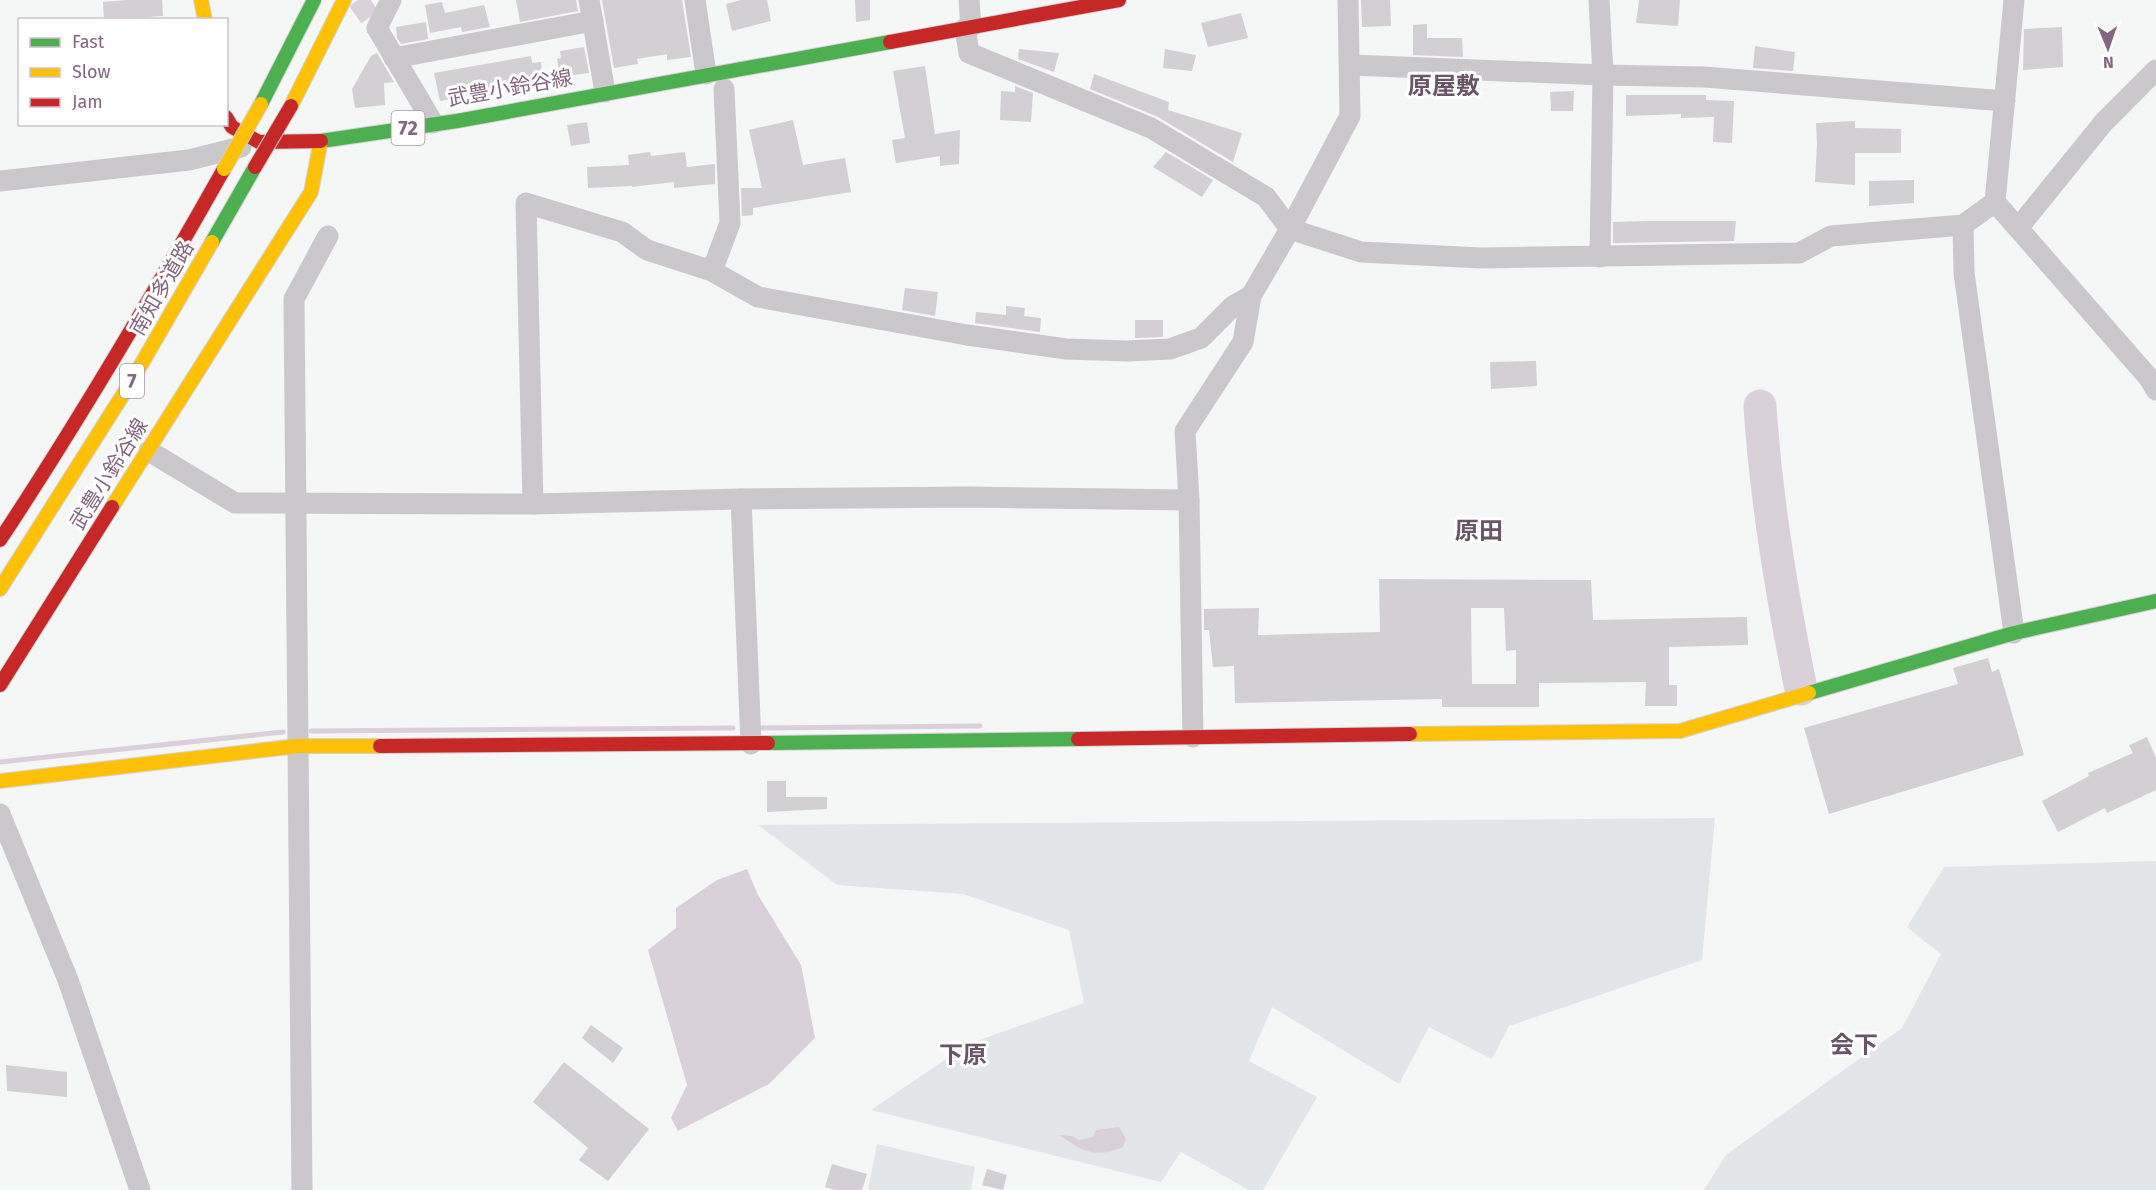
<svg xmlns="http://www.w3.org/2000/svg" width="2156" height="1190" font-family="'Fira Sans','Noto Sans JP',sans-serif">
	<rect width="100%" height="100%" fill="#f5f6f6"/>
	<g fill="#e2e6e8">
		<path d="M1715,818L1702,960L1509,1026L1492,1059L1429,1027L1399,1084L1272,1007L1249,1061L1317,1097L1263,1190H1249L1181,1152L1161,1182L871,1110L968,1044L1084,1003L1069,930L963,894L837,885L758,825Z"/>
		<path d="M2156,861V1190H1704L1726,1155L1902,1028L1941,954L1907,927L1944,867Z"/>
		<path d="M877,1144L975,1167L971,1190H868Z"/>
	</g>
	<g fill="#d9d0da">
		<path d="M747,869L758,895L801,965L815,1038L769,1084L678,1131L671,1118L687,1085L648,950L676,928V908L717,880Z"/>
		<path d="M1119,1127L1126,1139L1123,1147C1095,1159 1082,1151 1059,1135L1072,1136L1079,1140L1093,1137L1096,1130Z"/>
	</g>
	<g fill="none" stroke-linecap="round" stroke-linejoin="round">
		<g stroke="#d9d0da" stroke-width="5">
			<path d="M758,728L980,726"/>
			<path d="M311,731L733,728"/>
			<path d="M0,762L283,732"/>
		</g>
		<path stroke="#d9d0da" stroke-width="33" d="M1760,406C1766,501 1782,596 1801,689"/>
	</g>
	<g fill="#d2d0d2" fill-rule="evenodd">
		<path d="M127,0H162L163,16L104,20L103,2Z"/>
		<path d="M516,0H576L578,11L520,22Z"/>
		<path d="M602,0H682L691,57L667,60V54L637,59L638,64L614,68Z"/>
		<path d="M741,0H767L771,21L732,31L726,4Z"/>
		<path d="M855,0H870V20L856,22Z"/>
		<path d="M1361,0H1390L1391,26L1362,27Z"/>
		<path d="M1639,0H1680L1678,26L1636,23Z"/>
		<path d="M442,2L445,13L484,5L490,27L462,32L461,27L430,33L425,5Z"/>
		<path d="M1241,13L1248,38L1208,47L1201,23Z"/>
		<path d="M426,22L428,39L401,44L397,38L396,27Z"/>
		<path d="M1427,24V38H1462L1463,57L1413,55V25Z"/>
		<path d="M2062,27L2063,67L2023,70L2024,29Z"/>
		<path d="M1755,46L1795,52L1793,71L1753,68Z"/>
		<path d="M584,47L589,73L560,77L557,59L561,58L560,51Z"/>
		<path d="M1019,49L1059,53L1054,72L1018,59Z"/>
		<path d="M1165,49L1196,55L1192,71L1163,68Z"/>
		<path d="M377,53L394,82L384,83L385,105L355,108L352,89L371,56Z"/>
		<path d="M531,56L532,63L541,62L542,81L467,93V96L440,101L434,73Z"/>
		<path d="M925,66L935,134L960,130L959,164L940,166V156L896,163L892,140L905,138L893,71Z"/>
		<path d="M1094,74L1169,102L1168,110L1242,133L1233,162L1158,117L1090,89Z"/>
		<path d="M1015,86L1033,93L1031,122L1000,120L1001,91L1015,92Z"/>
		<path d="M1574,91L1573,111H1551L1550,92Z"/>
		<path d="M1626,95H1706V100L1734,101L1732,143L1713,142L1714,117L1681,118V114L1626,116Z"/>
		<path d="M793,120L803,165L845,158L851,192L753,208V215L742,216L741,188H762L749,130Z"/>
		<path d="M1855,121V128L1901,129V153H1855V185L1815,182L1817,144L1816,123Z"/>
		<path d="M587,122L590,143L571,146L567,125Z"/>
		<path d="M650,152L651,156L685,152L687,167L715,164V184L674,188V182L632,187V186L588,188L587,167L629,165L628,155Z"/>
		<path d="M1166,152L1213,180L1202,197L1153,167Z"/>
		<path d="M1914,180V203L1869,206V181Z"/>
		<path d="M1651,221H1736L1734,241L1613,243V222Z"/>
		<path d="M905,288L938,292L935,316L902,310Z"/>
		<path d="M1006,306L1025,308L1024,316L1041,318L1040,332L975,323L976,312L1006,315Z"/>
		<path d="M1135,320H1163V337L1135,338Z"/>
		<path d="M1536,361L1537,386L1491,389L1490,362Z"/>
		<path d="M1379,579L1591,580L1593,620L1747,617L1748,645L1669,647V685H1677V706H1645L1646,682L1539,683V707H1442V699L1235,703L1234,666L1213,667L1209,630H1204V609L1259,608L1258,635L1380,632ZM1471,608H1504L1506,651L1516,650V684H1472Z"/>
		<path d="M1988,658L1992,672L1999,669L2024,755L1829,814L1804,728L1958,684L1953,668Z"/>
		<path d="M2147,737L2156,758V790L2107,813L2105,808L2058,832L2042,801L2089,776L2088,773L2133,753L2129,745Z"/>
		<path d="M767,781H786V797H827V809L767,812Z"/>
		<path d="M591,1025L623,1048L613,1063L582,1038Z"/>
		<path d="M564,1062L649,1129L608,1181L579,1160L588,1148L533,1102Z"/>
		<path d="M6,1065L67,1072V1097L7,1091Z"/>
		<path d="M832,1164L867,1174L862,1190H835L825,1187Z"/>
		<path d="M987,1169L1007,1175L1003,1190L982,1185Z"/>
	</g>
	<g fill="none" stroke-linecap="round" stroke-linejoin="round">
		<path stroke="#d9d2d9" stroke-width="21" stroke-dasharray="21 10" stroke-linecap="butt" d="M358,0L377,28"/>
		<g stroke="#d4d2d4" stroke-width="16">
			<g id="fast">
				<path d="M261,104L314,0"/>
				<path d="M320,145L321,141L457,121L890,42"/>
				<path d="M212,242L255,167"/>
				<path d="M1809,693L2014,633L2156,601"/>
				<path d="M768,743L1078,739"/>
			</g>
		</g>
		<g stroke="#d4d2d4" stroke-width="16">
			<g id="slow">
				<path d="M201,0L205,20"/>
				<path d="M291,106L344,0"/>
				<path d="M112,507L311,192L320,145"/>
				<path d="M0,589L131,382L212,242"/>
				<path d="M1410,734L1680,731L1809,693"/>
				<path d="M0,781L298,746H380"/>
			</g>
		</g>
		<g stroke="#d4d2d4" stroke-width="16">
			<g id="jam">
				<path d="M890,42L1119,0"/>
				<path d="M226,117L232,127L259,142L321,141"/>
				<path d="M0,540C80,419 153,295 224,169"/>
				<path d="M0,685L112,507"/>
				<path d="M1078,739L1410,734"/>
				<path d="M380,746L768,743"/>
			</g>
		</g>
		<g stroke="#cac8cb" stroke-width="21">
			<path d="M391,0L377,28L433,123"/>
			<path d="M589,0L605,92"/>
			<path d="M695,0L706,74"/>
			<path d="M969,0L971,27"/>
			<path d="M1599,0L1603,75L1600,257"/>
			<path d="M2014,0L1995,202L2149,378L2156,390"/>
			<path d="M965,28L969,53L1151,128L1266,197L1290,229L1361,252L1481,258L1799,253L1831,236L1963,225L1995,202"/>
			<path d="M394,58L593,21"/>
			<path d="M1351,65L1603,75L1704,77L2005,101"/>
			<path d="M0,181L189,160L241,147"/>
			<path d="M1963,225L1964,273L2014,633"/>
			<path d="M2018,228L2104,122L2156,70"/>
			<path d="M712,271L730,223L724,89"/>
			<path d="M149,451L235,503L533,504L741,499L969,497L1189,500"/>
			<path d="M741,499L751,744"/>
			<path d="M533,504L526,203L622,232L647,250L712,271L758,297L967,335L1066,349L1127,351L1170,349L1201,338L1233,306L1251,296"/>
			<path d="M1193,737L1189,500L1185,431L1243,342L1251,296L1290,229L1350,116L1348,0"/>
			<path d="M0,814L68,980L140,1190"/>
			<path d="M302,1190L294,299L328,236"/>
		</g>
		<use href="#fast" stroke="#4caf50" stroke-width="14"/>
		<use href="#slow" stroke="#ffc107" stroke-width="14"/>
		<use href="#jam" stroke="#c62828" stroke-width="14"/>
		<g stroke="#d2d2d3" stroke-width="16" stroke-linecap="butt">
			<path id="slow-bridge" d="M224,169L261,104"/>
		</g>
		<g stroke="#d2d2d3" stroke-width="16" stroke-linecap="butt">
			<path id="jam-bridge" d="M255,167L291,106"/>
		</g>
		<use href="#slow-bridge" stroke="#ffc107" stroke-width="14"/>
		<use href="#jam-bridge" stroke="#c62828" stroke-width="14"/>
	</g>
	<g text-anchor="middle" stroke-width="6" stroke-linejoin="round" paint-order="stroke">
		<g fill="#fff" stroke="#aa94a7" stroke-width="1.5">
			<rect x="391.5" y="111" width="33" height="34" rx="4.5"/>
			<rect x="120" y="364" width="24" height="34" rx="4.5"/>
		</g>
		<g font-size="20" font-weight="bold" fill="#856681">
			<text x="408" y="135">72</text>
			<text x="132" y="388">7</text>
		</g>
		<g font-size="21" fill="#856681" stroke="#fff">
			<text transform="translate(510 88) rotate(-10)" y="7">武豊小鈴谷線</text>
			<text transform="translate(162 288) rotate(-60)" y="7">南知多道路</text>
			<text transform="translate(109 474) rotate(-58)" y="7">武豊小鈴谷線</text>
		</g>
		<g font-size="24" font-weight="bold" fill="#6a5467" stroke="#fff">
			<text x="1444" y="94">原屋敷</text>
			<text x="1479" y="539">原田</text>
			<text x="1854" y="1053">会下</text>
			<text x="963" y="1063">下原</text>
		</g>
	</g>
	<rect x="18" y="18" width="210" height="108" fill="#ffffff" stroke="#cec2cd" stroke-width="1.5"/>
	<rect x="30" y="38" width="30" height="9" fill="#4caf50" stroke="#cec2cd" stroke-width="1.5"/>
	<text x="72" y="48" font-size="18" fill="#856681">Fast</text>
	<rect x="30" y="68" width="30" height="9" fill="#ffc107" stroke="#cec2cd" stroke-width="1.5"/>
	<text x="72" y="78" font-size="18" fill="#856681">Slow</text>
	<rect x="30" y="98" width="30" height="9" fill="#c62828" stroke="#cec2cd" stroke-width="1.5"/>
	<text x="72" y="108" font-size="18" fill="#856681">Jam</text>
	<g transform="translate(2108 48) rotate(178)" stroke="#ffffff" stroke-width="4.5" paint-order="stroke">
	<path d="M0-4.5L10 22L0 15L-10 22Z" fill="#856681"/>
	<text y="-9" font-size="16" font-weight="bold" text-anchor="middle" fill="#856681">N</text>
	</g>
</svg>
